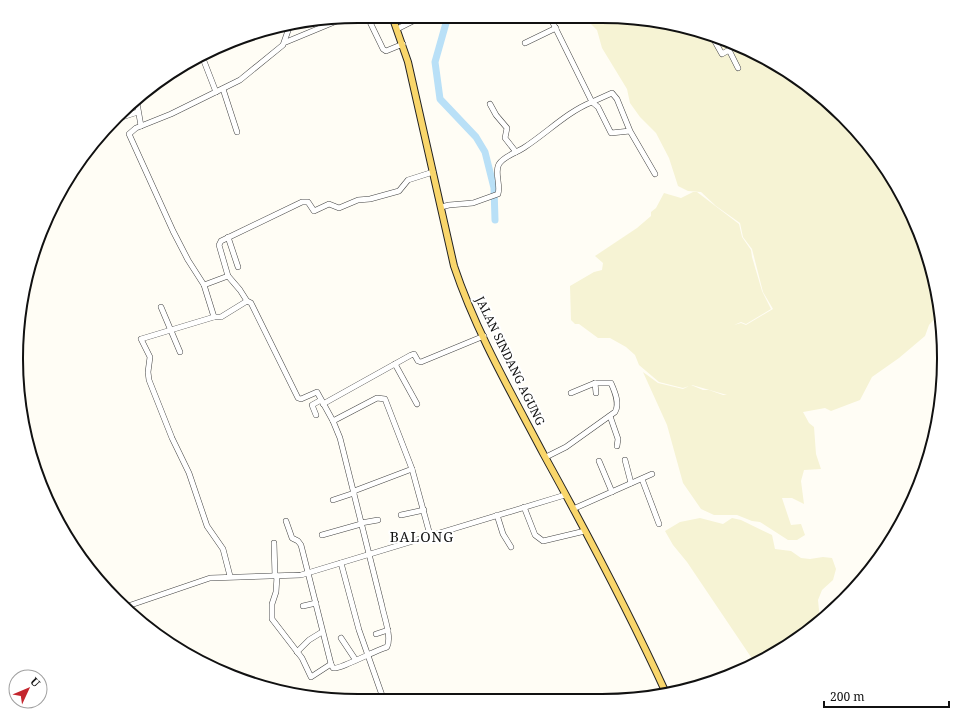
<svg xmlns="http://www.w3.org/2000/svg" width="960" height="717" font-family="'Noto Serif',serif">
	<rect width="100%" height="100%" fill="#fffdf5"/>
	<g fill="#f6f3d4">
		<path d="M589,17H624L690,28L792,74L844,116L886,168L918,227L937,291L940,313L929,325L925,336L899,358L872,377L860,400L831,411L825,408L803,412L809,423L814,427L816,454L821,469L804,470L801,481L804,504L792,498H782L791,525L801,524L805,535L797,540H788L760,522L752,521L737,515H714L701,509L683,483L667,425L643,372L658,383L683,389L691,385L703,390H709L723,395H727L692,385L683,388L659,382L639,365L635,355L626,347L610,338H598L579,324H575L571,320L570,286L594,272L602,270L603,263L595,256L637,228L651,216V212L656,208L664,193L681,198L693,192H697L739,224L742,237L751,250L752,257L762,291L771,309L746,324L741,322L734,325L741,323L746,325L773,309L763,292L752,249L743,237L740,223L716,206L701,192L688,191L678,186L669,158L656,133L640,117L630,103L627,89L602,48L597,30L590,23Z"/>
		<path d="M700,518L723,524L732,518L741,520L772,535L775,549L791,551L801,558L810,559L823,557L832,558L836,569L833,580L822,590L818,600L820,620L792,643L755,663L687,562L673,545L665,531L680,522Z"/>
	</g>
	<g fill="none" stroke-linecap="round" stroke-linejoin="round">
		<path stroke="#b9e0f7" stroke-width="7" d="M448,16L435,62L440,99L476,137L485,152L494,188L495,220"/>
		<g stroke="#444" stroke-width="6">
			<g id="minor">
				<path d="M367,16L383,49L386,51L403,44"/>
				<path d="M484,17L485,16"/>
				<path d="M397,29L423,16"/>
				<path d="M713,38L722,54L729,50L738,68"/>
				<path d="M286,42L344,18"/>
				<path d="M525,43L556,28"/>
				<path d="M202,56L216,92"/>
				<path d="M223,89L237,132"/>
				<path d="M137,103L141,126"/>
				<path d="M490,104L496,115L507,128L505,138L516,152"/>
				<path d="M119,118L138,112"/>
				<path d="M630,131L617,99L612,93L592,102L598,107L611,133L630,131L655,174"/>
				<path d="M866,144L889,176"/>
				<path d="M441,207L449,205L473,203L498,194C501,185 494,172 499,164C504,156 518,152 525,147C548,132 567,112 592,102L550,17"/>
				<path d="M228,237L238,267"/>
				<path d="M228,276L240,290L247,301"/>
				<path d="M204,285L188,260L173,231L129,134L136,128L171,114L240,80L283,45L290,25"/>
				<path d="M161,307L180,352"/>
				<path d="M214,317H221L247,301L251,303L298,398L301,399L317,392L333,421L340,438L382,606C384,617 392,637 387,647C376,650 339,670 333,668L331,664"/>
				<path d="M395,364L417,404"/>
				<path d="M571,393L595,383L596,393"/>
				<path d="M323,404L411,355L414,354L418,361L421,362L484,336"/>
				<path d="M316,415L312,405L321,400"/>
				<path d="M610,416L618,439L617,446"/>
				<path d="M333,421L377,398L385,399L412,469L430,535"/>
				<path d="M546,457L566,447L615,412C620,404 615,392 611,383H595"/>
				<path d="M625,460L631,483"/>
				<path d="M599,461L612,492"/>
				<path d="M642,479L659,524"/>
				<path d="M354,491L412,469"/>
				<path d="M333,500L354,493"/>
				<path d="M524,507L535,535L543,541L585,531"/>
				<path d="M573,509L652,474"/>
				<path d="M401,515L424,510"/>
				<path d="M497,515L503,534L511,547"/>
				<path d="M361,523L378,520"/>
				<path d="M322,535L361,524"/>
				<path d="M274,543L275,576"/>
				<path d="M341,563L359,630L383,698"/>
				<path d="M230,576L223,549L207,526L189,473L172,438L149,380L148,372L150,357L141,339L214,317L204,285L228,276L219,245L221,241L302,202H308L314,211L329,204L339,208L358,200L370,199L399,191L408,180L433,172"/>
				<path d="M277,576L276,592L272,604V619L302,658L311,677L331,664L301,545L298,541L292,538L286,521"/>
				<path d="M303,606L316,603"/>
				<path d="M125,607L210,578L301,575L565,495"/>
				<path d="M376,634L388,630"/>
				<path d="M341,638L355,659"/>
				<path d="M297,652L309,640L322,632"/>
			</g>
		</g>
		<g stroke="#222" stroke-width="8">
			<path id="major" d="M392,16L408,62L454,266C476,332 512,394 544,455C587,533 629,612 666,693"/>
		</g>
		<use href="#minor" stroke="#fff" stroke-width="5"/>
		<use href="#major" stroke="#f9d66b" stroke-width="6"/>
	</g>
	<g text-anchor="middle" stroke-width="4" stroke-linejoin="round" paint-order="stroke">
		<g font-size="12" fill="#111" stroke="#fff">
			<text transform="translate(510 361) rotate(64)" y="4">JALAN SINDANG AGUNG</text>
		</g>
		<g font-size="14" letter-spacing="1" fill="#111" stroke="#fff">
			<text x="422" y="542">BALONG</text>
		</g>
	</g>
	<path d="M0 0H960V717H0ZM358 23H602A335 335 0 0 1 937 358V359A335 335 0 0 1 602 694H358A335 335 0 0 1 23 359V358A335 335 0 0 1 358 23Z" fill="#fff" fill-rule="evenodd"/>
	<path fill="none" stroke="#111" stroke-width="2" d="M358 23H602A335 335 0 0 1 937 358V359A335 335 0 0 1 602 694H358A335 335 0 0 1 23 359V358A335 335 0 0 1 358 23Z"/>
	<g transform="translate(28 689) rotate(46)"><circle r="19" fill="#ffffff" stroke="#a0a0a0"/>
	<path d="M0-3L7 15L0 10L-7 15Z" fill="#c4262e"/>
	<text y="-6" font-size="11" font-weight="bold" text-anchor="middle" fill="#111111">U</text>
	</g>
	<path d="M824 701v6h125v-6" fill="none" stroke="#111111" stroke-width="2"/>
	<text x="830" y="701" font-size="12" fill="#111111" stroke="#ffffff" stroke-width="3" paint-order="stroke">200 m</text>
</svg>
